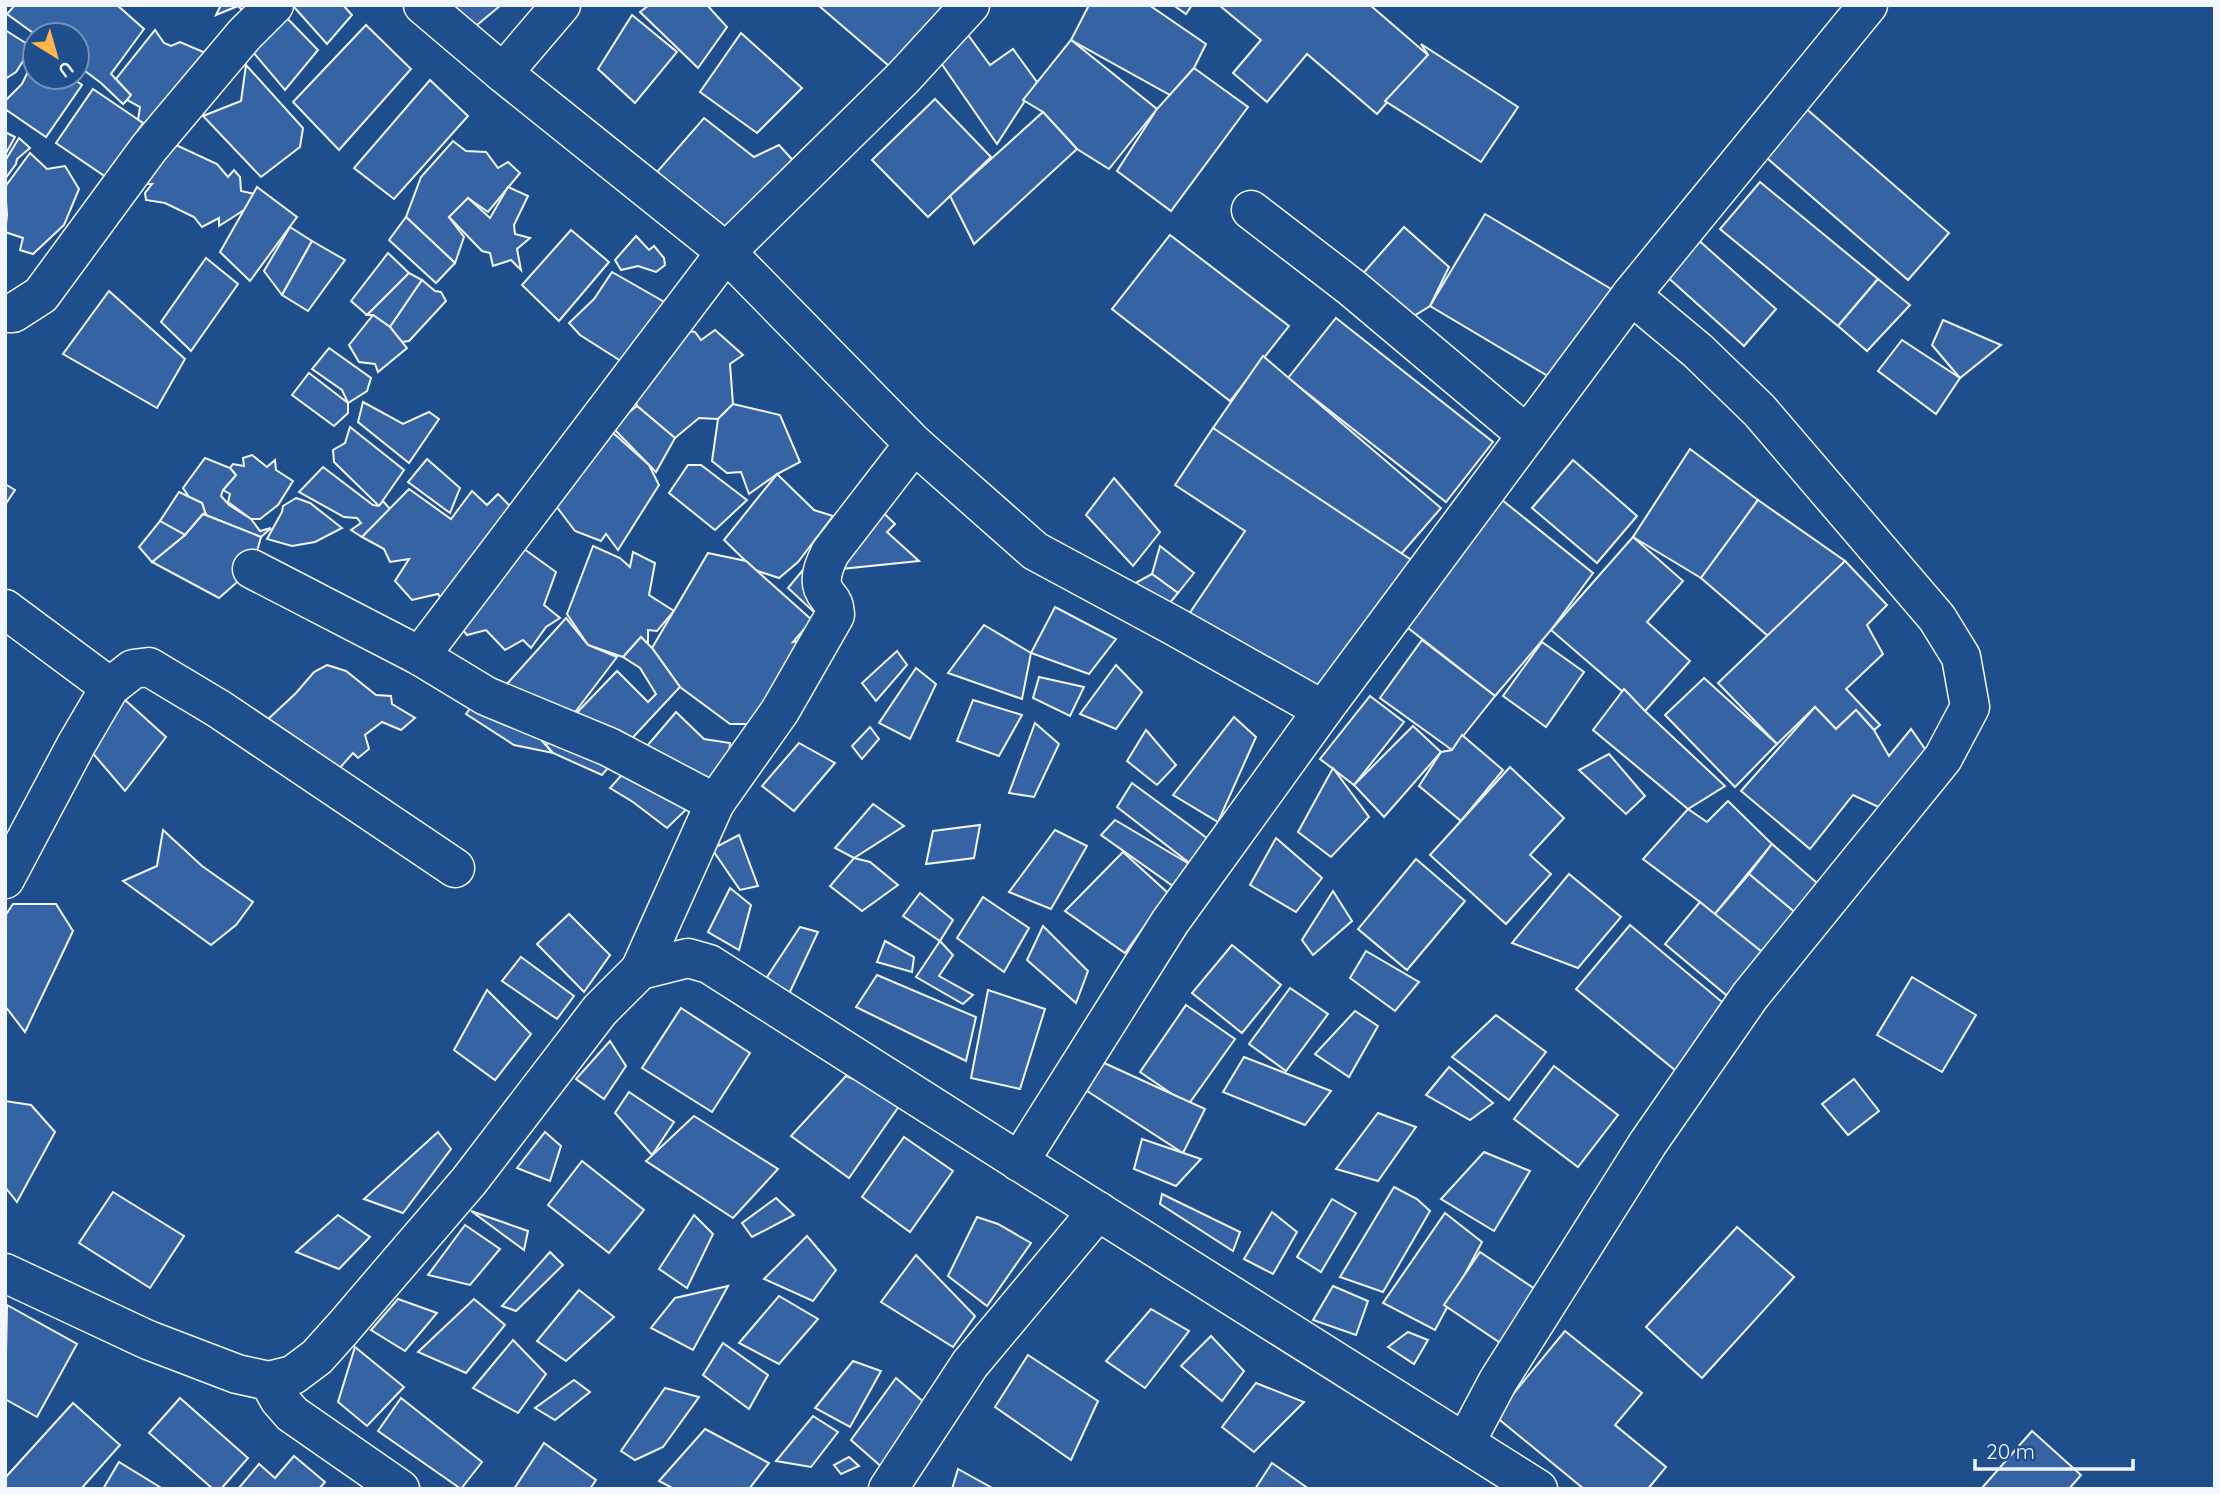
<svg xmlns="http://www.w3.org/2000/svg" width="2220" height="1494" font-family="Quicksand,sans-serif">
	<rect width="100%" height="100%" fill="#1f4e8c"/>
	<g fill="#3563a3" stroke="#f2f6ff" stroke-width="2">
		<path d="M15,5H117L144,29L111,74L131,95L127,100L123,104L101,83L77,65V35H36L7,14Z"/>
		<path d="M221,5H274L256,23L238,6L216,15Z"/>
		<path d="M296,5H343L352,15L327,44L294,7Z"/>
		<path d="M435,5H501L471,30Z"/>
		<path d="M649,5H707L727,27L698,68L640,12Z"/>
		<path d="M818,5H966L903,78Z"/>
		<path d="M1089,5H1149L1206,44L1194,68L1170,95L1071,40Z"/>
		<path d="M1173,5H1192L1186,14Z"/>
		<path d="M1219,5H1370L1428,55L1377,114L1307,54L1267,102L1233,73L1261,40Z"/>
		<path d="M632,15L677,52L635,103L598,69Z"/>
		<path d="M285,16L318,50L285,90L247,45Z"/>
		<path d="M366,25L411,69L339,150L293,102Z"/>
		<path d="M963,28L990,65L1013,49L1037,82L997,144L932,50Z"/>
		<path d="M5,30L32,47L16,72L5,79Z"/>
		<path d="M155,30L164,43L171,46L180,42L208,54L157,133L138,120L140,107L127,100L131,95L116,79Z"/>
		<path d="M741,33L802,88L757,133L700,92Z"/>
		<path d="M1071,40L1157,109L1109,169L1077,149L1043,112L1023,100Z"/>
		<path d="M1421,44L1518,107L1481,162L1385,101L1428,55Z"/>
		<path d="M35,57V77H71L82,85L46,137L5,109V101L22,84Z"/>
		<path d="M246,65L303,128L300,147L261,177L203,116L241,101Z"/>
		<path d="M1194,68L1248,107L1171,211L1117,171L1157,109Z"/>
		<path d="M430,80L468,116L394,199L354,168Z"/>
		<path d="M93,89L143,123L106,177L56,143Z"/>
		<path d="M935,99L991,157L928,217L872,160Z"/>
		<path d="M1802,105L1949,233L1908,280L1761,153Z"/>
		<path d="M1043,112L1077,149L974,244L950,196Z"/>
		<path d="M704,118L754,157L779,145L798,166L718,233L650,180Z"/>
		<path d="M5,132L15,137L5,155Z"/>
		<path d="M170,135L178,146L217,164L228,177L234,170L240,177L241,191L255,194L244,210L219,226V218L202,227L194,217L165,203L146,200L145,193L152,184H137Z"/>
		<path d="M19,138L30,148L17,159L16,164L5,179V161Z"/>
		<path d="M453,141L466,151L486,152L498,168L508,162L520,173L488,212L468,198L449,217L464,237L455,263L406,217L421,177Z"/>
		<path d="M30,153L47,169L65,166L79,189L64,225L33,254L20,250L23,238L5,232L7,215L5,187Z"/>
		<path d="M1760,182L1878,279L1838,326L1720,229Z"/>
		<path d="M257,187L297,217L250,281L220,252Z"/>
		<path d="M508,187L528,196L514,225L515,234L530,238L517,249L521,270L511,260L493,266L490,253L482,251L449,217L468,198L490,218Z"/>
		<path d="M1485,214L1623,296L1568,388L1430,306Z"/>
		<path d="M406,217L455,263L436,283L389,240Z"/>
		<path d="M290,227L312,241L282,295L264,271Z"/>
		<path d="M1404,227L1449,267L1430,306L1396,327L1351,287Z"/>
		<path d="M571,230L609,262L559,321L522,285Z"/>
		<path d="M1170,235L1289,326L1230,401L1112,309Z"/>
		<path d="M636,236L649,250L654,246L664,258L665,265L656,272L638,266L621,270L615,260Z"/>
		<path d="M1696,238L1776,309L1744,346L1664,274Z"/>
		<path d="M312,241L345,260L308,311L282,295Z"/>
		<path d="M388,253L409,273L367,315L351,301Z"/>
		<path d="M206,258L238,284L191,351L161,322Z"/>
		<path d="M612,272L668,304L624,363L580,335L569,323L594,299Z"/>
		<path d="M409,273L422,280L390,327L373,315H367Z"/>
		<path d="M1878,279L1910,305L1867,351L1838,326Z"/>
		<path d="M422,280L435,291L441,292L446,301L409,341L402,342L390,327Z"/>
		<path d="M109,291L185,359L157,408L63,354Z"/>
		<path d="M373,315L390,327L407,348L378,372L375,364L359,362L349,345Z"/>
		<path d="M1336,318L1493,442L1446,502L1288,378Z"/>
		<path d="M1943,320L2001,345L1960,378L1932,345Z"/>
		<path d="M674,329L695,332L701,340L715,330L743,355L730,364L733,404L718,419L699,418L675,438L637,406L632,383Z"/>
		<path d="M1902,340L1960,378L1936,414L1878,371Z"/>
		<path d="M329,348L371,378L367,391L348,403L342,390L312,369Z"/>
		<path d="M1263,356L1441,508L1389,568L1213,428Z"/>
		<path d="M309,373L348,403V413L334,426L292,395Z"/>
		<path d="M363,402L403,424L429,412L439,419L409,463L358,422Z"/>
		<path d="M733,404L780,415L800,462L777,474L749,494L741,472L727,473L712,461L718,419Z"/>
		<path d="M637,406L675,438L656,472L611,426Z"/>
		<path d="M602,423L649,465L659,485L618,550L606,534L601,541L575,531L547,494Z"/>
		<path d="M350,427L404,470L379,506L334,462L333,450L345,443Z"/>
		<path d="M1213,428L1431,573L1333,718L1185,620L1245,531L1175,485Z"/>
		<path d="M1690,449L1758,500L1701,578L1633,537Z"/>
		<path d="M252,455L267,467L275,460L276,470L293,481L278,505L260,519H251L228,502L230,494L223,490L236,475L230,468L233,464L244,466L243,458Z"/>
		<path d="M205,458L230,468L236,475L223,490L221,496L229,505L251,519L260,531L271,528L261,537L206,515L202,503L189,497L183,488Z"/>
		<path d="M427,459L460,488L450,513L408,482Z"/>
		<path d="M1573,460L1637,516L1597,563L1532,508Z"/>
		<path d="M688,465H701L747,500L715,530L669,493Z"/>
		<path d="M323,467L373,505L379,506L383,501L390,509L362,537L351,530L361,523L357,518L344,517L299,492Z"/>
		<path d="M777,474L814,510L833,516L798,562L779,578L755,570L724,540Z"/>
		<path d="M1114,478L1160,532L1133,566L1086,515Z"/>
		<path d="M5,484L15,490L5,505Z"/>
		<path d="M409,489L451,519L472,491L487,505L498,494L516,512L449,611L438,594L412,600L395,581L409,559L390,562L384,549L362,537Z"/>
		<path d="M179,492L202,503L206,515L203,514L185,535L160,521Z"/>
		<path d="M865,495L895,524L887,532L919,561L822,571L828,625L788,588Z"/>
		<path d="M296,498L310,503L342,528L315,542L292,546L267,539L282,512L283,506Z"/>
		<path d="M1502,500L1593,573L1551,630L1495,696L1403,624Z"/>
		<path d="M1758,500L1845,561L1775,642L1701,578Z"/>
		<path d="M203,514L261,537L252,569L219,598L152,562L185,535Z"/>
		<path d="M160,521L185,535L152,562L139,547Z"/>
		<path d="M1633,537L1683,581L1647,622L1690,661L1645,711L1551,630Z"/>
		<path d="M513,541L556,572L544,605L560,618L546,627L531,648L523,640L505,650L486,630L467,635L454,619Z"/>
		<path d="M593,546L620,558L630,567L633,552L655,563L649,595L674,611L657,631L648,630V644L641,637L623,657L588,645L567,614Z"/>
		<path d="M1160,546L1194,573L1178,593L1152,574Z"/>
		<path d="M708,553L746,561L812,620L793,642L817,638L770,724H730L680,687L652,648Z"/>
		<path d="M1845,561L1887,605L1867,625L1883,654L1846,689L1880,725L1874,730L1856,710L1836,729L1815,707L1777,744L1718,683Z"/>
		<path d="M1152,574L1178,593L1165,609L1128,587Z"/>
		<path d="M1055,607L1116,639L1089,674L1031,653Z"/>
		<path d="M566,618L588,645L617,657L566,724L497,695Z"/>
		<path d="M984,625L1031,653L1022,699L948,673Z"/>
		<path d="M641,637L652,648L680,687L623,748L566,724L617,671L648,702L656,694L640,668L623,657Z"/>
		<path d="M1422,640L1495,696L1452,750L1380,698Z"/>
		<path d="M1542,642L1584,672L1546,727L1503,696Z"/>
		<path d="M897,651L907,665L876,701L862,683Z"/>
		<path d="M327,665L346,671L376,695L391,696L392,704L415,718L401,730L382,722L365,735L369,749L358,758L353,753L330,779L265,722L296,693L314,672Z"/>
		<path d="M1116,665L1142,692L1116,729L1080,714Z"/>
		<path d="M916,668L936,684L910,739L879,723Z"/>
		<path d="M1039,677L1084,687L1070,716L1033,698Z"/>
		<path d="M1704,678L1777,744L1735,787L1665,715Z"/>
		<path d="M1624,689L1645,711L1725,786L1688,809L1593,730Z"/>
		<path d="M1370,696L1404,722L1354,785L1320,759Z"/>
		<path d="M478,698L553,729L542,741L553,753L514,745L466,714Z"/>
		<path d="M124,699L166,737L125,791L90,750Z"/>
		<path d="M973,700L1022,715L999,756L957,741Z"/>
		<path d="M1815,707L1836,729L1856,710L1874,730L1889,756L1911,729L1932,759L1887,811L1853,795L1810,849L1741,791Z"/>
		<path d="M676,712L704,739L730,743L728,763L703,785L635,760Z"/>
		<path d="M1234,717L1256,737L1218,822L1173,795Z"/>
		<path d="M1035,723L1059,744L1034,797L1009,793Z"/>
		<path d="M1413,726L1441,752L1384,817L1354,785Z"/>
		<path d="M870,727L879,739L862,759L852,746Z"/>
		<path d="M1146,730L1176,765L1157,785L1127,761Z"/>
		<path d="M560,732L617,757L602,775L553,753L546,745Z"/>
		<path d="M1462,735L1503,770L1461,821L1419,786L1441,752L1452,750Z"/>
		<path d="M799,743L835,763L794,811L762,786Z"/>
		<path d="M1609,754L1645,796L1626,814L1579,770Z"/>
		<path d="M635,760L696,800L667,828L633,802L610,788Z"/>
		<path d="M1510,767L1564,818L1530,855L1551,874L1506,924L1430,855Z"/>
		<path d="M1333,768L1369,817L1331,857L1298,832Z"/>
		<path d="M1132,783L1215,844L1196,868L1117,807Z"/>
		<path d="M1728,801L1772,844L1714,915L1700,902L1643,859L1688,809L1707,822Z"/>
		<path d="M873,804L904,826L854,858L835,848Z"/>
		<path d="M1115,820L1196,868L1180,891L1101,835Z"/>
		<path d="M980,825L974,858L926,864L933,831Z"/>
		<path d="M163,830L202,866L253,902L236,925L211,945L123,881L157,866Z"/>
		<path d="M1055,830L1087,846L1051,909L1009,892Z"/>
		<path d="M739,835L758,886L740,890L712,849Z"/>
		<path d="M1276,838L1322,878L1296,912L1250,885Z"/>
		<path d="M1772,844L1824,889L1798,915L1749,874Z"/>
		<path d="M1123,852L1168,893L1125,953L1065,911Z"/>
		<path d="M854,858L870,862L898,885L862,911L830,886Z"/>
		<path d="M1416,859L1465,901L1407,970L1358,929Z"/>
		<path d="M1569,874L1621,917L1578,968L1512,943Z"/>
		<path d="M1749,874L1798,915L1767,956L1714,915Z"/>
		<path d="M730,888L751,905L739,950L708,932Z"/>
		<path d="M1333,891L1352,921L1313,955L1302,940Z"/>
		<path d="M920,893L953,920L940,941L903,916Z"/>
		<path d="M983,897L1029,928L1004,972L957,938Z"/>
		<path d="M1700,902L1767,956L1731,999L1665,944Z"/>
		<path d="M13,904H56L73,931L25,1032L5,1006V916Z"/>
		<path d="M569,914L610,955L584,992L537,944Z"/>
		<path d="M1630,925L1734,1012L1681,1075L1576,989Z"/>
		<path d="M1043,926L1088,971L1076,1003L1027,960Z"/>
		<path d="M800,927L818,932L788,996L767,977Z"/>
		<path d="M885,941L914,957L912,972L877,962Z"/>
		<path d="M940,941L953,955L939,976L973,995L963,1004L916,977Z"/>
		<path d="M1232,945L1281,985L1242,1033L1192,993Z"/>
		<path d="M1366,951L1419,982L1395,1011L1350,978Z"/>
		<path d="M521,957L574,996L557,1019L502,981Z"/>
		<path d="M877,975L976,1017L966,1061L856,1007Z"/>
		<path d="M1912,977L1976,1015L1942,1072L1877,1035Z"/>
		<path d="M1290,988L1328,1014L1286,1071L1249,1044Z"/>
		<path d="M487,990L531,1034L495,1080L454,1050Z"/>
		<path d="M988,990L1045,1009L1020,1089L971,1078Z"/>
		<path d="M1186,1005L1235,1039L1188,1105L1140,1072Z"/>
		<path d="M681,1008L750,1053L712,1112L642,1068Z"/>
		<path d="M1355,1011L1378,1026L1349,1077L1315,1054Z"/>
		<path d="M1496,1015L1546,1052L1509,1100L1452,1057Z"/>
		<path d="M610,1041L626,1066L604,1099L576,1079Z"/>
		<path d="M1244,1057L1331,1091L1305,1125L1223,1092Z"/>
		<path d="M1102,1062L1205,1109L1183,1153L1087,1091Z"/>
		<path d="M1554,1066L1618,1115L1578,1167L1514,1119Z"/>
		<path d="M1449,1067L1493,1103L1470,1120L1426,1095Z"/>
		<path d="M846,1076L904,1099L849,1178L791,1136Z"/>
		<path d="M1854,1079L1879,1111L1848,1135L1822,1104Z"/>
		<path d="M629,1092L674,1122L652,1155L615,1113Z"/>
		<path d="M5,1101L31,1105L55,1132L17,1202L5,1187Z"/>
		<path d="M1378,1113L1416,1127L1378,1181L1336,1169Z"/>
		<path d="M694,1116L778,1169L733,1218L646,1161Z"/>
		<path d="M438,1132L451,1149L403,1213L364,1199Z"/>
		<path d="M545,1132L561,1146L550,1181L517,1168Z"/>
		<path d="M904,1137L953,1171L910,1232L862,1197Z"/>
		<path d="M1142,1139L1201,1159L1176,1186L1134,1169Z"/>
		<path d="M1484,1152L1530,1171L1494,1231L1441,1199Z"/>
		<path d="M582,1161L644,1210L609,1253L548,1205Z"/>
		<path d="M1394,1187L1417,1199L1430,1211L1383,1292L1340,1277Z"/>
		<path d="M113,1192L184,1236L150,1288L79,1243Z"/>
		<path d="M1162,1194L1240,1232L1233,1251L1160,1204Z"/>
		<path d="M776,1198L794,1215L752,1237L742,1223Z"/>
		<path d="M1332,1199L1356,1213L1321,1272L1297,1257Z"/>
		<path d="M471,1211L528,1231L524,1250Z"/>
		<path d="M1272,1212L1297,1232L1273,1274L1244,1259Z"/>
		<path d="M1445,1213L1482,1242L1435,1330L1383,1303Z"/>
		<path d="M338,1215L370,1237L339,1269L296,1252Z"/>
		<path d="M694,1215L713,1234L687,1288L659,1269Z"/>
		<path d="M977,1217L998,1224L1031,1243L987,1306L948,1276Z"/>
		<path d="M465,1225L500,1249L470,1285L428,1275Z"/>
		<path d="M1737,1227L1794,1277L1702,1378L1646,1327Z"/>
		<path d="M807,1236L836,1270L813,1301L764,1279Z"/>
		<path d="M550,1252L563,1265L516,1311L502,1306Z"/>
		<path d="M1480,1252L1538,1291L1502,1344L1444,1305Z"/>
		<path d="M916,1255L975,1316L953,1347L881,1302Z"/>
		<path d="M728,1286L693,1350L651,1328L675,1298Z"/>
		<path d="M1333,1286L1368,1301L1356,1335L1313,1320Z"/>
		<path d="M579,1290L614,1317L566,1361L537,1341Z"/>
		<path d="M779,1296L818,1319L779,1364L739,1343Z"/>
		<path d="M398,1299L437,1313L405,1351L371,1330Z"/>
		<path d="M474,1299L505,1325L466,1373L418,1352Z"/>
		<path d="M7,1305L77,1344L37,1417L5,1399Z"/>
		<path d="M1151,1309L1189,1331L1145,1388L1106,1361Z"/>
		<path d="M1565,1331L1642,1393L1615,1425L1666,1467L1648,1489H1584L1495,1416Z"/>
		<path d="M1408,1332L1428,1340L1414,1364L1388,1347Z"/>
		<path d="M1211,1336L1244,1371L1222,1401L1181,1366Z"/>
		<path d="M513,1340L546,1374L518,1413L473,1388Z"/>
		<path d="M723,1343L768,1375L749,1409L703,1375Z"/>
		<path d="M355,1347L404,1387L367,1426L338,1402Z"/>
		<path d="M1028,1355L1098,1401L1071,1460L995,1407Z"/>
		<path d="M853,1361L881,1371L850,1427L815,1408Z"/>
		<path d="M896,1378L927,1405L884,1469L851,1440Z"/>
		<path d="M574,1380L590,1392L555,1420L535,1408Z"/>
		<path d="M1256,1383L1304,1402L1254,1452L1222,1427Z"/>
		<path d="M665,1388L699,1397L663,1447L635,1460L621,1451Z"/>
		<path d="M180,1398L248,1458L221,1489H213L149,1433Z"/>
		<path d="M401,1398L482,1462L461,1489L378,1431Z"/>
		<path d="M73,1403L120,1445L81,1489H5V1478Z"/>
		<path d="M813,1416L838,1432L811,1467L776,1461Z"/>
		<path d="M705,1429L769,1463L749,1489H674L659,1481Z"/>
		<path d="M2032,1431L2081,1475L2069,1489H1981Z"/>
		<path d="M544,1443L596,1480L590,1489H514Z"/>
		<path d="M294,1456L325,1482L319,1489H238L259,1464L275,1478Z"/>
		<path d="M849,1457L859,1466L841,1474L834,1465Z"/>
		<path d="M119,1462L163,1489H103Z"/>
		<path d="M1272,1463L1309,1489H1255Z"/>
		<path d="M958,1469L994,1489H952Z"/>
	</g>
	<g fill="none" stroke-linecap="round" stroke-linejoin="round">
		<g stroke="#f2f6ff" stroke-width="41">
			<g id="minor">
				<path d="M423,5L503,73L726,252L914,444L830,553C825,564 819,576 823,588C828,601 834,597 835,615L780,711L715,803L640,970"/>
				<path d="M503,73L561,5"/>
				<path d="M1251,210L1351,287L1527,435"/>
				<path d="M1631,295L1868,5"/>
				<path d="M5,313H13L41,295L149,148L244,35L274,5"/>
				<path d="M914,444L1035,551L1174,626L1323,710"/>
				<path d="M252,569L420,656L486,696L609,747L715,803"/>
				<path d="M5,609L110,687"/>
				<path d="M420,656L726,252L903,78L970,5"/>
				<path d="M5,879L76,745L110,687L133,669L149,667L219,709L455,868"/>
				<path d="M1019,1162L1170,922L1323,710L1631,295L1698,351L1759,410L1937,618L1961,657L1970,707L1943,758L1750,996L1648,1143L1498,1381L1465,1443"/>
				<path d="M5,1273L148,1340L237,1374L269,1381L293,1375L317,1357L343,1328L469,1181L600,1010L640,970L688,958L709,964C984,1141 1262,1314 1538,1489"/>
				<path d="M269,1381L279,1399L292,1414L400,1489"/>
				<path d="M888,1489L970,1364L1098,1211"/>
			</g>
		</g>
		<use href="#minor" stroke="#1f4e8c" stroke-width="38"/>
	</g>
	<rect width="2220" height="1494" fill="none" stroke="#f2f6ff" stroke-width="14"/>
	<g transform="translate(56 56) rotate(143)"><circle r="33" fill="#1f4e8c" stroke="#7391ba" stroke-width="2"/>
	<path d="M0-5L12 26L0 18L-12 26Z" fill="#ffb74d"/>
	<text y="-10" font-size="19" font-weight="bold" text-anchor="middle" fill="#f2f6ff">U</text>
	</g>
	<path d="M1975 1459v10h158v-10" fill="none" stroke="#f2f6ff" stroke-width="3.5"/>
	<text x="1986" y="1459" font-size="21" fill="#f2f6ff" stroke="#1f4e8c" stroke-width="5" paint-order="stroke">20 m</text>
</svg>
